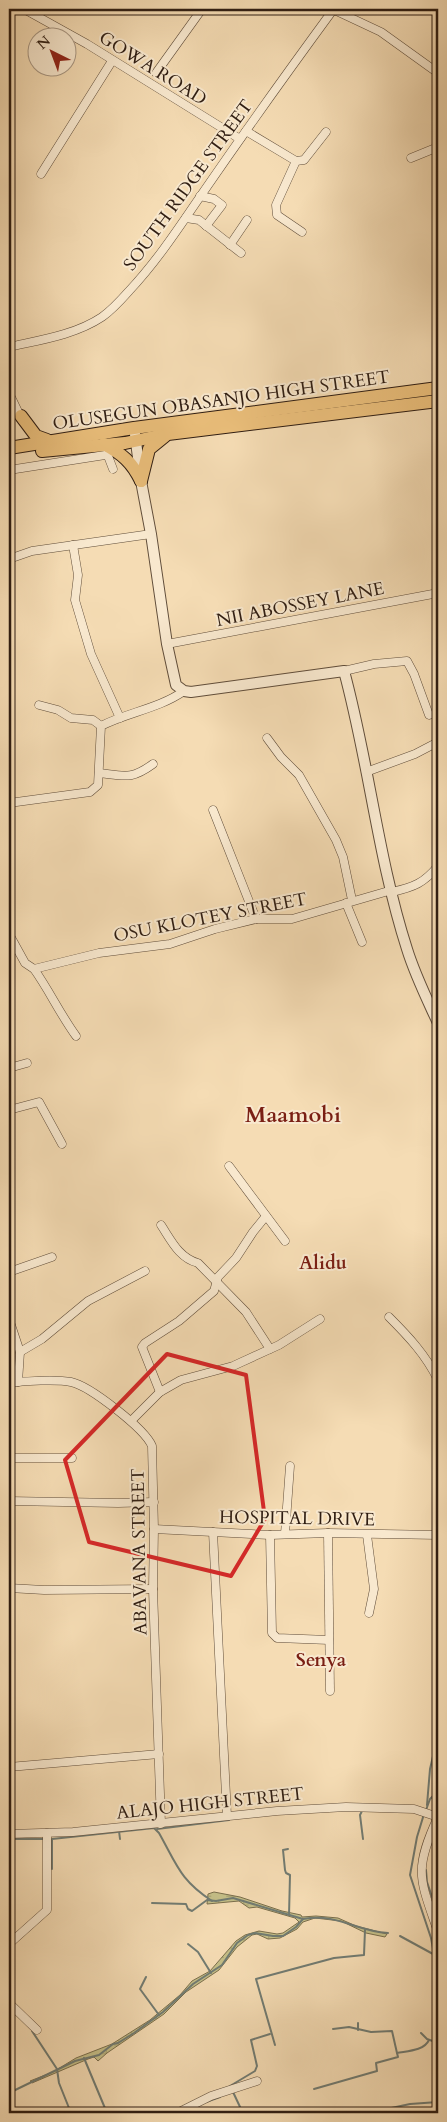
<svg xmlns="http://www.w3.org/2000/svg" width="447" height="2122" font-family="Cardo,serif">
	<defs>
		<pattern id="wetland-marsh" width="20" height="14" patternUnits="userSpaceOnUse" patternTransform="scale(1.25)"><rect width="20" height="14" fill="#c4be87"/><path d="M1 5h8M5 5V1M11 12h8M15 12V8" fill="none" stroke="#a9a374"/></pattern>
	</defs>
	<rect width="100%" height="100%" fill="#f5dcb4"/>
	<filter id="stains"><feTurbulence type="fractalNoise" baseFrequency=".004" numOctaves="4"/><feColorMatrix values="0 0 0 0 .2 0 0 0 0 .09 0 0 0 0 .02 0 0 0 .5 -.17"/></filter>
	<radialGradient id="worn" r=".72"><stop offset=".6" stop-color="#630" stop-opacity="0"/><stop offset="1" stop-color="#630" stop-opacity=".3"/></radialGradient>
	<path fill="url(#wetland-marsh)" stroke="#7a6e4c" d="M214,1892L240,1897L282,1911L301,1915L302,1917L316,1916L338,1918L356,1926L387,1934L385,1937L366,1933L341,1921L315,1918L303,1922L297,1929L280,1938L268,1939L257,1934L252,1935L237,1947L219,1970L186,1992L164,2014L107,2053L98,2061L94,2057L88,2059L32,2083L30,2081L53,2072L76,2058L112,2044L150,2020L180,1995L192,1981L210,1971L236,1941L245,1935L259,1931L277,1934L283,1933L299,1922L295,1918L257,1907L249,1908L239,1901L207,1904L208,1894Z"/>
	<g fill="none" stroke-linecap="round" stroke-linejoin="round">
		<g stroke="#717b72" stroke-width="2">
			<path d="M427,1805L430,1769L438,1735"/>
			<path d="M426,1810L430,1799L438,1791"/>
			<path d="M362,1811L360,1815L363,1839"/>
			<path d="M424,1814L417,1837L410,1875L431,1938L434,1954L438,2032"/>
			<path d="M157,1829L229,1820"/>
			<path d="M119,1831L120,1839"/>
			<path d="M9,1839H44"/>
			<path d="M430,1846L436,1832"/>
			<path d="M288,1849L283,1850L285,1870L286,1873L290,1875L289,1915"/>
			<path d="M52,1869V1839L154,1828L159,1833C177,1865 180,1880 212,1901"/>
			<path d="M426,1870L427,1882L438,1915"/>
			<path d="M152,1903L186,1904L188,1909L192,1911L207,1900L216,1901L233,1898L303,1919"/>
			<path d="M400,1936L433,1954"/>
			<path d="M188,1944L198,1952L211,1973"/>
			<path d="M146,1977L140,1989L159,2015"/>
			<path d="M9,2017L14,2013"/>
			<path d="M358,2023V2030"/>
			<path d="M333,2029L349,2027L371,2032L392,2031L397,2053"/>
			<path d="M32,2031L57,2069L59,2083L71,2113"/>
			<path d="M421,2033L427,2039L438,2043"/>
			<path d="M275,2045L256,1979L334,1958L364,1955L365,1930"/>
			<path d="M84,2058L107,2113"/>
			<path d="M230,2086L255,2071L257,2066L251,2040L270,2034"/>
			<path d="M314,2089L377,2071L376,2063L398,2057L397,2053C407,2051 424,2051 429,2040"/>
			<path d="M233,2092L241,2109"/>
			<path d="M9,2093L75,2061L99,2055L113,2044L118,2043L134,2033L163,2012L193,1984L222,1965L237,1943L248,1935L255,1933L273,1936H283L296,1927L303,1919C339,1913 354,1931 388,1933"/>
			<path d="M206,2102L220,2097"/>
			<path d="M368,2113L410,2104L438,2102"/>
		</g>
		<g stroke="#604d3a" stroke-width="9">
			<g id="minor">
				<path d="M24,9L87,44L240,139"/>
				<path d="M332,9L381,32L438,73"/>
				<path d="M156,73L202,9"/>
				<path d="M246,131L296,161"/>
				<path d="M411,158L438,147"/>
				<path d="M41,174L112,61"/>
				<path d="M200,196L214,199L222,205L206,226"/>
				<path d="M186,218L199,220L241,253"/>
				<path d="M302,232L277,215L276,205L296,161L304,160L326,132"/>
				<path d="M230,245L247,220"/>
				<path d="M9,347C40,340 75,335 102,317C112,310 121,300 129,291C158,260 180,226 204,191C246,130 289,70 333,10"/>
				<path d="M9,393L22,420"/>
				<path d="M9,470L105,455L108,456L113,469"/>
				<path d="M73,545L78,575L75,600L91,654L120,718"/>
				<path d="M9,559L32,551L151,534"/>
				<path d="M167,644L438,593"/>
				<path d="M344,671L374,664L407,661L414,674L429,715"/>
				<path d="M39,705L58,710L71,718L93,720L101,726"/>
				<path d="M267,738L281,757L299,775L336,840L343,857L352,900"/>
				<path d="M366,772L415,754L438,742"/>
				<path d="M99,773C125,776 131,780 153,764"/>
				<path d="M9,803L90,792L98,785L101,726C128,712 158,709 184,691"/>
				<path d="M213,810L256,919"/>
				<path d="M392,892C414,887 424,883 438,866"/>
				<path d="M346,903L362,942"/>
				<path d="M9,934L25,963L34,969L99,953L170,944L215,929L256,919H292L392,890"/>
				<path d="M34,969C49,990 60,1014 76,1036"/>
				<path d="M9,1068L27,1063"/>
				<path d="M9,1110L39,1102L62,1144"/>
				<path d="M229,1166L285,1241"/>
				<path d="M161,1225C171,1240 179,1258 198,1263L246,1312L270,1349"/>
				<path d="M9,1272L52,1257"/>
				<path d="M389,1317C408,1336 426,1355 438,1380"/>
				<path d="M9,1319L20,1352L18,1382"/>
				<path d="M20,1352L42,1339L88,1301L145,1271"/>
				<path d="M9,1383C25,1381 56,1379 71,1382C90,1386 145,1429 152,1446L154,1529L153,1589L161,1824"/>
				<path d="M160,1392L142,1347L145,1343L179,1321L214,1291L218,1277L236,1258L253,1232L266,1216"/>
				<path d="M131,1421L160,1392L181,1380L233,1366L279,1345L320,1319"/>
				<path d="M9,1458H72"/>
				<path d="M9,1501L118,1503L154,1502"/>
				<path d="M154,1529L270,1535L328,1533L438,1535"/>
				<path d="M213,1532L227,1816"/>
				<path d="M328,1533L330,1691"/>
				<path d="M285,1534L290,1466"/>
				<path d="M270,1535L272,1633L277,1638L329,1640"/>
				<path d="M367,1535L374,1589L369,1613"/>
				<path d="M9,1588L44,1590L153,1589"/>
				<path d="M9,1767L159,1754"/>
				<path d="M9,1834L73,1832L277,1811L346,1807L414,1809L438,1817C413,1871 420,1879 438,1932"/>
				<path d="M9,1944L47,1910V1833"/>
				<path d="M9,2003L37,2030"/>
				<path d="M177,2113L211,2096L257,2081"/>
			</g>
		</g>
		<g stroke="#604d3a" stroke-width="12">
			<path id="tertiary" d="M135,434L141,481L151,534L167,644L176,685L184,691L191,692L344,671C369,763 378,859 407,949C415,975 427,999 438,1023"/>
		</g>
		<g stroke="#2f1d12" stroke-width="14">
			<g id="primary">
				<path d="M21,416L36,436L47,440"/>
				<path d="M104,444C122,454 132,462 141,481"/>
				<path d="M9,448L134,428L438,388"/>
				<path d="M42,451L125,443L168,434L438,401"/>
				<path d="M141,481L149,449L165,436"/>
			</g>
		</g>
		<use href="#minor" stroke="#f8e8ce" stroke-width="8"/>
		<use href="#tertiary" stroke="#f8e8ce" stroke-width="10"/>
		<use href="#primary" stroke="#eabe7a" stroke-width="12"/>
	</g>
	<path fill="none" stroke="#d62828" stroke-width="4" stroke-linejoin="round" d="M167,1354L246,1375L265,1519L231,1576L89,1542L65,1460Z"/>
	<g text-anchor="middle" stroke-width="4" stroke-linejoin="round" paint-order="stroke">
		<g font-size="18" fill="#2f1d12" stroke="#f8e8ce">
			<text transform="translate(153 68) rotate(32)" y="6">GOWA ROAD</text>
			<text transform="translate(188 185) rotate(-54)" y="6">SOUTH RIDGE STREET</text>
			<text transform="translate(221 400) rotate(-8)" y="6">OLUSEGUN OBASANJO HIGH STREET</text>
			<text transform="translate(300 604) rotate(-11)" y="6">NII ABOSSEY LANE</text>
			<text transform="translate(210 917) rotate(-11)" y="6">OSU KLOTEY STREET</text>
			<text transform="translate(297 1518) rotate(1)" y="6">HOSPITAL DRIVE</text>
			<text transform="translate(139 1552) rotate(-91)" y="6">ABAVANA STREET</text>
			<text transform="translate(210 1803) rotate(-6)" y="6">ALAJO HIGH STREET</text>
		</g>
		<g font-size="19" font-weight="bold" fill="#7a1f14" stroke="#f8e8ce">
			<text x="323" y="1269">Alidu</text>
			<text x="321" y="1666">Senya</text>
		</g>
		<g font-size="22" font-weight="bold" fill="#7a1f14" stroke="#f8e8ce">
			<text x="293" y="1122">Maamobi</text>
		</g>
	</g>
	<rect width="447" height="2122" fill="none" stroke="#f5dcb4" stroke-width="30"/>
	<rect x="10" y="10" width="427" height="2102" fill="none" stroke="#2f1d12" stroke-width="2.5"/>
	<rect x="15" y="15" width="417" height="2092" fill="none" stroke="#2f1d12"/>
	<g transform="translate(52 52) rotate(318)"><circle r="24" fill="#f8e8ce" stroke="#a89783"/>
	<path d="M0-4L9 19L0 12L-9 19Z" fill="#8f2418"/>
	<text y="-8" font-size="14" font-weight="bold" text-anchor="middle" fill="#2f1d12">N</text>
	</g>
	<rect width="100%" height="100%" filter="url(#stains)"/>
	<rect width="100%" height="100%" fill="url(#worn)"/>
</svg>
